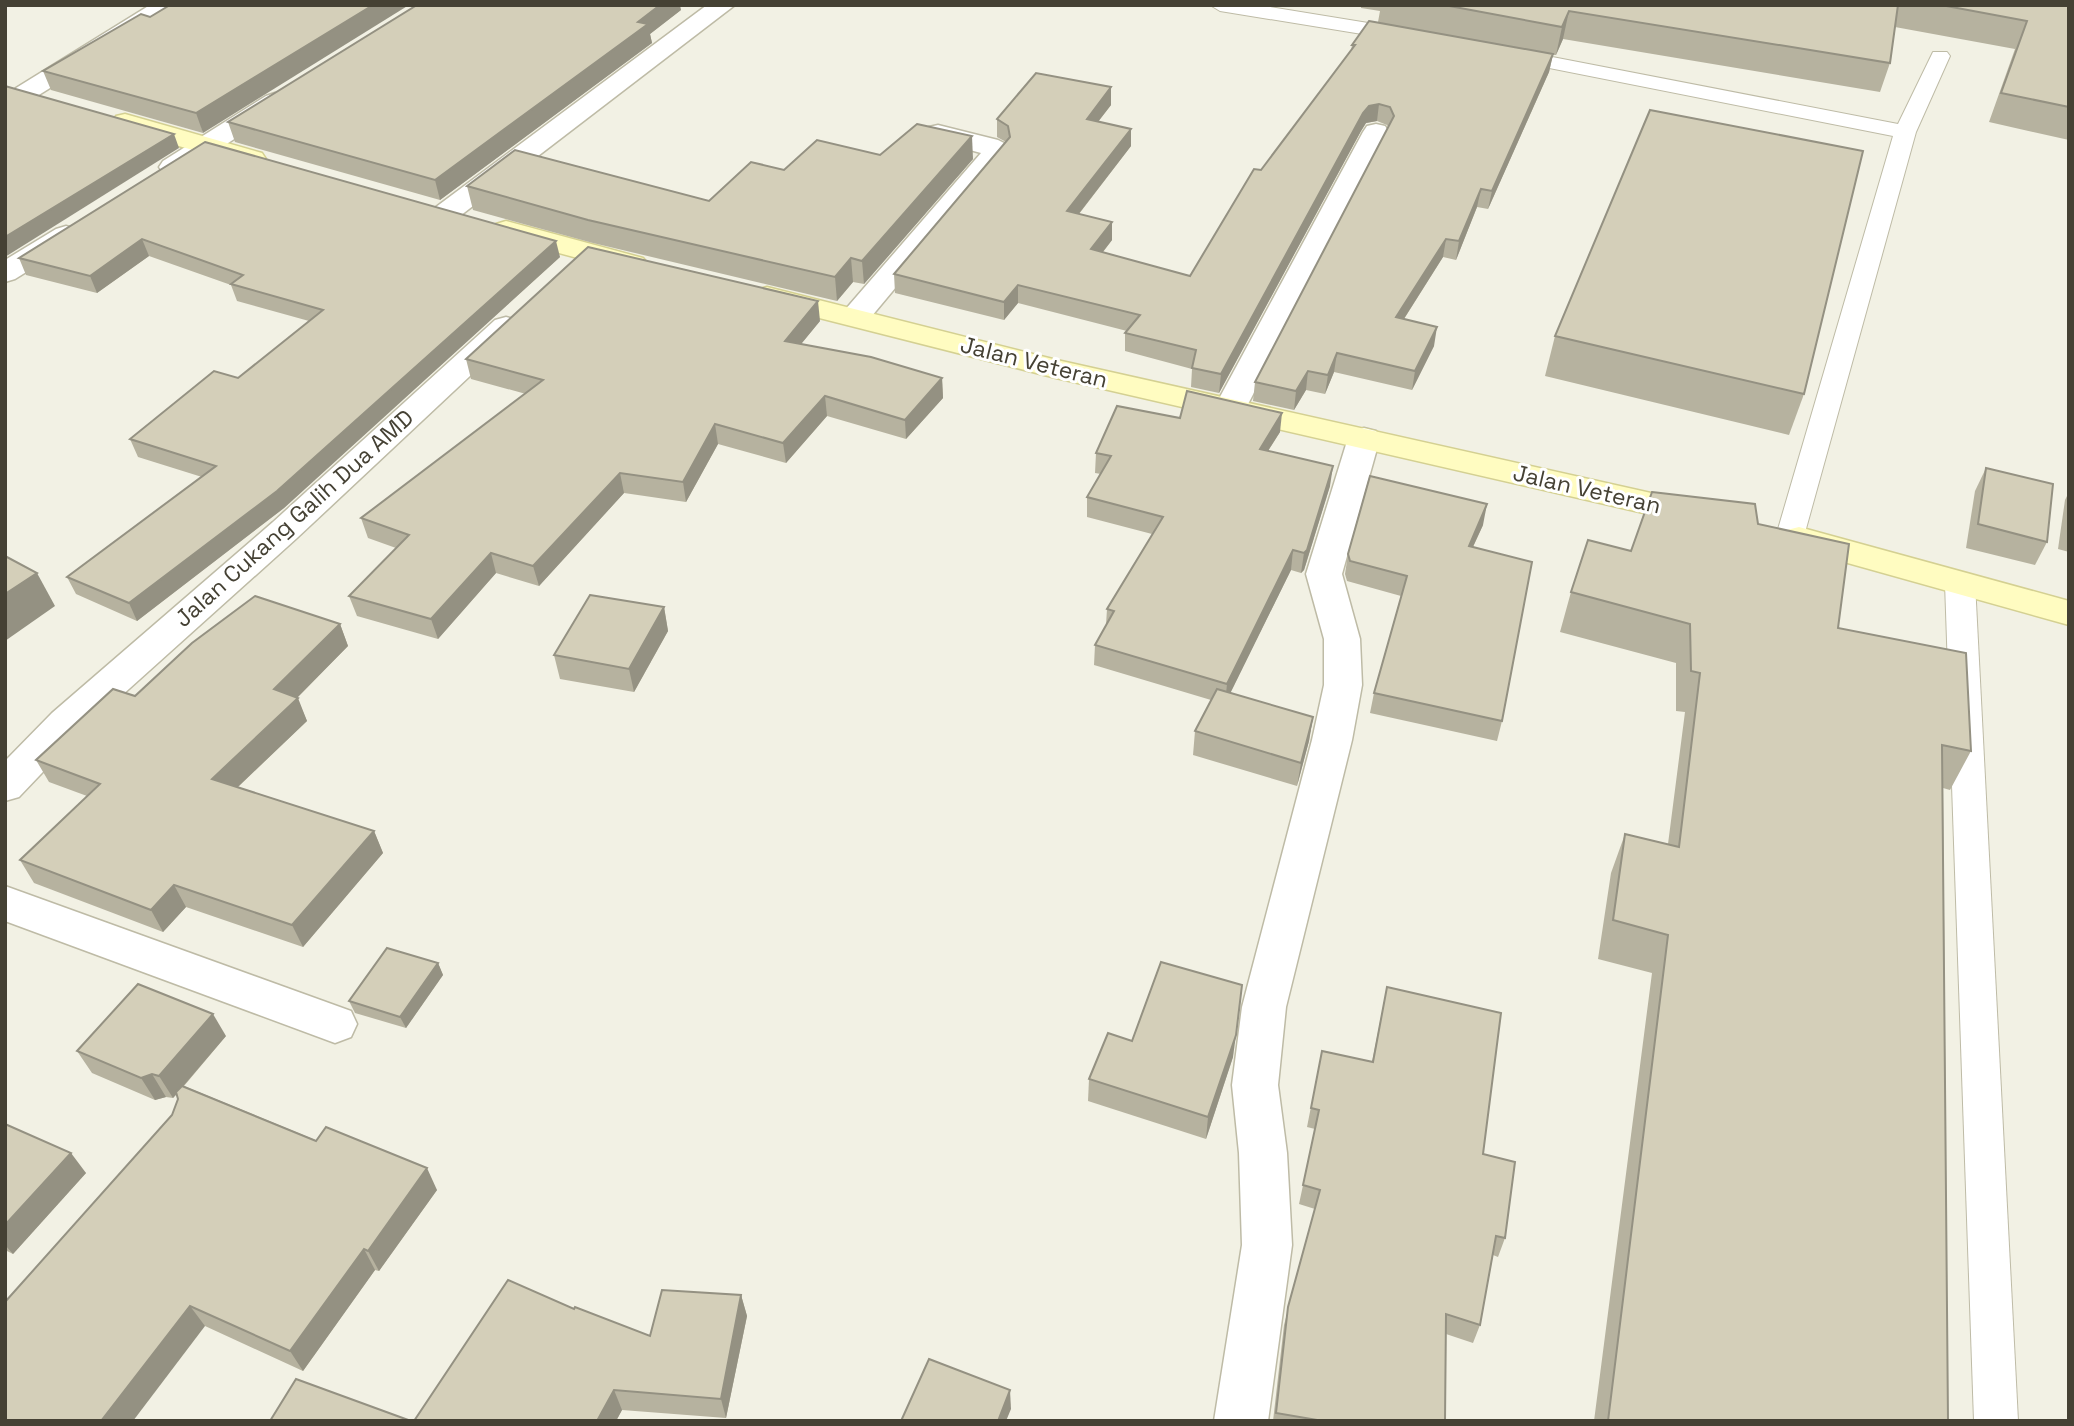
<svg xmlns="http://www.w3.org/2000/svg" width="2074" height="1426" font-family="'Space Grotesk',sans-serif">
	<rect width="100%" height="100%" fill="#f2f1e4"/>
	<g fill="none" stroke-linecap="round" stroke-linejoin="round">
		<g stroke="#bebba6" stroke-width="2">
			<g id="lane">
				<path d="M1210,5H1258L1405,29L1412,31L1415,35L1412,39L1405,41L1220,11Z"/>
				<path d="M1511,49L1898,124L1933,52H1947L1950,56L1916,132L1804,536L1800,543L1790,545L1780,543L1776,536L1893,136L1504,59L1501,55L1504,51Z"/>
				<path d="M1960,573L1970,576L1975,583L2018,1421H1974L1945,583L1950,576Z"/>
			</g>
		</g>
		<g stroke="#bebba6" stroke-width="3">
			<g id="street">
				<path d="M150,5H179L175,10L34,98L25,101L16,98L12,93L16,88Z"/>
				<path d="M707,5H735L456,219L446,221L436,219L432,213L436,207Z"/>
				<path d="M275,93L284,96L288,101L284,106L183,173L173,175L163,173L159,167L163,161L266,96Z"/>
				<path d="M1376,124L1385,126L1389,132L1246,408L1241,415L1230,418L1219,415L1214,408L1363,132L1367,126Z"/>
				<path d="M938,125L998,140L1006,144L1008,153L866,323L855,326L844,323L840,317L844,311L981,153L929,139L925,133L929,127Z"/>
				<path d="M66,226L76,229L80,235L76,241L15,279L5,282V260L56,229Z"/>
				<path d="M506,317L517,320L521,326L517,332L297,538L80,733L19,797L5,801V761L52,713L273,522L495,320Z"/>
				<path d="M1364,428L1376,431L1380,438L1342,574L1360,639L1362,685L1352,740L1286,1007L1278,1085L1287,1153L1292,1245L1268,1421H1214L1242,1245L1239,1153L1232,1085L1242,1007L1312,740L1324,685V639L1306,574L1348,438L1352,431Z"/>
				<path d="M5,886L351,1011L357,1024L351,1037L335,1043L5,921Z"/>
			</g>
		</g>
		<g stroke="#d4d092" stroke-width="3">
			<g id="secondary">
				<path d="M125,114L262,153L266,159L262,165L252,167L116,128L112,122L116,116Z"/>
				<path d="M506,221L643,258L648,264L643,270L633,273L496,236L492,230L496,224Z"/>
				<path d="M767,287L1057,360L1700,504L1712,507L1717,515L1712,523L1700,526L1056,378L756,302L752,296L756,290Z"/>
				<path d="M1799,527L2069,601V625L1787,546L1782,538L1787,530Z"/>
			</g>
		</g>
		<use href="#lane" fill="#fff" fill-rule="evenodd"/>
		<use href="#street" fill="#fff" fill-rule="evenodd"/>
		<use href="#secondary" fill="#fffcc1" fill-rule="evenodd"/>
	</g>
	<g fill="#b6b29f">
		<path d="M170,5L203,133L51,90L43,71L150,17Z"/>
		<path d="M1361,5H2069V140L1989,122L2015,49L1895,27L1890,63L1880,92L1563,39L1556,55H1553L1549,72L1488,209L1477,207L1456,260L1443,257L1404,319L1434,346L1412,390L1334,372L1325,394L1306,390L1294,410L1253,401L1255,382L1388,127L1387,125L1377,121L1366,123L1361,131L1219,393L1191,387L1192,369L1125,351V333L1127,331L1018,303L1004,320L895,293L894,274L1006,142L997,137V119L1111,87V105L1098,122L1131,146L1079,214L1112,240L1103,252L1190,276L1261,170L1351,51L1352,45L1378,22L1380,11L1361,8Z"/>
		<path d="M681,10L650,34L652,43L440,200L235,142L228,122Z"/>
		<path d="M205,142L560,257L284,508L137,621L76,594L67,577L202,477L138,457L130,439L238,378L309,321L237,301L231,285L149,256L97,293L26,275L19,258Z"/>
		<path d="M880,155L973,159L864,284L853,282L837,301L593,243L473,210L467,186L709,201L784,170Z"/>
		<path d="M820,321L801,344L942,378L943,398L906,439L827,416L786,463L718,444L686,502L624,493L539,586L496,573L438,639L357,616L349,596L396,548L368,538L361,518L526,394L471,379L466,359Z"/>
		<path d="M1555,336L1804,394L1789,435L1545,376Z"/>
		<path d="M1180,418L1280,432L1268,451L1330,486L1304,570L1301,573L1291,570L1230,693L1313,717L1309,741L1297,786L1193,755L1195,731L1211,700L1094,665L1095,645L1106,625L1107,609L1152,534L1087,517V497L1101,474L1095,473L1096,453Z"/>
		<path d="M1986,468L2047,542L2035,565L1966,548L1975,491Z"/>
		<path d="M2069,492V552L2058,549L2065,500Z"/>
		<path d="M1758,524L1838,628L1971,751L1950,790L1943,788L1948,1421H1594L1652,973L1598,959L1611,873L1625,834L1668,844L1685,712L1676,711V663L1560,632L1571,592L1631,551Z"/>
		<path d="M1483,525L1473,547L1502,721L1497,741L1370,713L1374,693L1401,596L1347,581L1345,574L1348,554Z"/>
		<path d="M664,607L668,631L634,692L560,679L554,655Z"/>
		<path d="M340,624L348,646L297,698L307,721L238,787L374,831L383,853L303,947L186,907L163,932L34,883L20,860L87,796L49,782L36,760L135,696Z"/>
		<path d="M438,963L443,975L406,1028L355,1013L349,1001Z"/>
		<path d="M1387,987L1483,1154L1505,1238L1498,1257L1493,1255L1480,1325L1473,1343L1446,1334L1445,1421H1273L1284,1325L1315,1209L1299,1204L1315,1129L1307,1127L1322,1051L1372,1062Z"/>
		<path d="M226,1036L184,1086L437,1190L379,1271L375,1270L303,1371L205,1326L7,1301L172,1115L178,1099L177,1094L173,1098L166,1097L155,1100L92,1073L77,1051Z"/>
		<path d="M1132,1041L1233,1057L1206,1139L1088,1101L1089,1079Z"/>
		<path d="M5,1124L86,1173L13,1254L5,1250Z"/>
		<path d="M741,1295L747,1316L726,1418L622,1410L616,1421H414L574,1309L650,1336Z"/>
	</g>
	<g fill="#949182">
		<path d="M373,5H409L203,133L196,113Z"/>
		<path d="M660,5H680L681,10L650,34L652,43L440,200L435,180Z"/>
		<path d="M1569,11L1563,39L1556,55L1562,27Z"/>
		<path d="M1553,54L1549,72L1488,209L1492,191Z"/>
		<path d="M1111,87V105L1086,137L1087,119Z"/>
		<path d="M1379,104L1377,121L1366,123L1361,131L1219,393L1221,374L1363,113L1369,106Z"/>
		<path d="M1131,129V146L1067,229V211Z"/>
		<path d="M174,134L179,148L5,257V237Z"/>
		<path d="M972,136L973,159L864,284L862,261Z"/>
		<path d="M1481,189L1477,207L1456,260L1459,241Z"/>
		<path d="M1112,222V240L1091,267V249Z"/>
		<path d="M142,239L149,256L97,293L90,276Z"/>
		<path d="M1446,239L1443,257L1393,336L1396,317Z"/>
		<path d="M556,241L560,257L284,508L137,621L129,603Z"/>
		<path d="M851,258L853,282L837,301L835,277Z"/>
		<path d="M1018,285V303L1004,320V302Z"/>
		<path d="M818,301L820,321L788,360L785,341Z"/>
		<path d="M1437,327L1434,346L1412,390L1415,371Z"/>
		<path d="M1337,353L1334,372L1325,394L1328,375Z"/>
		<path d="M1308,371L1306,390L1294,410L1296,391Z"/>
		<path d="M942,378L943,398L906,439L905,420Z"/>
		<path d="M825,396L827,416L786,463L783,443Z"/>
		<path d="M1282,413L1280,432L1257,468L1260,449Z"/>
		<path d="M715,424L718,444L686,502L683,482Z"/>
		<path d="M1333,466L1330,486L1304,570L1301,573L1304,553Z"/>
		<path d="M620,473L624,493L539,586L533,566Z"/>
		<path d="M1487,504L1483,525L1464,566L1469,546Z"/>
		<path d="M1293,550L1291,570L1225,704L1227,684Z"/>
		<path d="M491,553L496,573L438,639L431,619Z"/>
		<path d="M37,573L55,606L5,641V594Z"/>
		<path d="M664,607L668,631L634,692L629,669Z"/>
		<path d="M340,624L348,646L284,711L298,698L307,721L223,801L212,779L274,689Z"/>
		<path d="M1313,717L1309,741L1297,786L1301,763Z"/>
		<path d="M374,831L383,853L303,947L292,925Z"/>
		<path d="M174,885L186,907L163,932L151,910Z"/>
		<path d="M438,963L443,975L406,1028L400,1017Z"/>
		<path d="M213,1014L226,1036L173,1098L159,1076Z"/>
		<path d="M1236,1035L1233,1057L1206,1139L1208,1117Z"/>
		<path d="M152,1074L166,1097L155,1100L141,1078Z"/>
		<path d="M71,1153L86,1173L13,1254L5,1245V1225Z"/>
		<path d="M427,1168L437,1190L379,1271L368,1251Z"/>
		<path d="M364,1249L375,1270L303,1371L290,1351Z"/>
		<path d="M741,1295L747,1316L726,1418L721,1399Z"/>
		<path d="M190,1306L205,1326L133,1421H101Z"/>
		<path d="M614,1390L622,1410L616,1421H597Z"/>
		<path d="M1010,1390L1011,1409L1006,1421H998Z"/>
	</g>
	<g fill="#d4cfb9" stroke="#949182" stroke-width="2">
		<path d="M170,5H373L196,113L43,71L141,14L150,17Z"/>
		<path d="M417,5H660L638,22L648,24L435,180L228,122Z"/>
		<path d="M1444,5H1898L1890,63L1569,11L1562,27Z"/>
		<path d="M1941,5H2069V107L2001,93L2027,21Z"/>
		<path d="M1369,21L1553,54L1492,191L1481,189L1459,241L1446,239L1396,317L1437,327L1415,371L1337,353L1328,375L1308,371L1296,391L1255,382L1394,116L1390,107L1379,104L1369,106L1363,113L1221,374L1192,368L1196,350L1125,333L1140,315L1018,285L1004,302L894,274L1010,137L1008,126L997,119L1036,73L1111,87L1087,119L1131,129L1067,211L1112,222L1091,249L1190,276L1254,169L1261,170L1355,45H1352Z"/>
		<path d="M5,86L174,134L5,237Z"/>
		<path d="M1650,110L1863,151L1804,394L1555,336Z"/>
		<path d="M917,124L972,136L862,261L851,258L835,277L588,220L467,186L515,150L709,201L751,162L784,170L817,140L880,155Z"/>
		<path d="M205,142L556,241L277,491L129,603L67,577L216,466L130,439L214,371L238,378L323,310L231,284L243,275L142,239L90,276L19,258Z"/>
		<path d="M588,247L818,301L785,341L871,357L942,378L905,420L825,396L783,443L715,424L683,482L620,473L533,566L491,553L431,619L349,596L409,535L361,518L543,380L466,359Z"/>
		<path d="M1187,391L1282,413L1260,449L1333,466L1307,550L1304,553L1293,550L1227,684L1095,645L1114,611L1107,609L1163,517L1087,497L1111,456L1096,453L1117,406L1180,418Z"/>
		<path d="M1986,468L2053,484L2047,542L1978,524Z"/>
		<path d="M1370,476L1487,504L1469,546L1532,562L1502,721L1374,693L1407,576L1350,561L1348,554Z"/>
		<path d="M1652,492L1755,504L1758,524L1849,544L1838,628L1966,653L1971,751L1942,745L1948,1421H1608L1668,935L1613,920L1625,834L1679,847L1700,673L1691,671L1690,624L1571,592L1588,540L1631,551Z"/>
		<path d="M5,556L37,573L5,594Z"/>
		<path d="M590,595L664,607L629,669L554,655Z"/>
		<path d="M255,596L340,624L274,689L298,698L212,779L374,831L292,925L174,885L151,910L20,860L100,784L36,760L113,689L135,696L192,643Z"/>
		<path d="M1217,689L1313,717L1301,763L1195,731Z"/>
		<path d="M387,948L438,963L400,1017L349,1001Z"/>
		<path d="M1161,962L1242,985L1236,1035L1208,1117L1089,1079L1108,1033L1132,1041Z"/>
		<path d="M138,984L213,1014L159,1076L152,1074L141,1078L77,1051Z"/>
		<path d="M1387,987L1501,1013L1483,1154L1515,1162L1505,1238L1496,1236L1480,1325L1446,1314L1445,1421H1323L1276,1413L1288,1307L1320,1190L1303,1185L1319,1110L1311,1108L1322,1051L1373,1062Z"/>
		<path d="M182,1086L316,1141L326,1127L427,1168L368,1251L364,1249L290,1351L190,1306L101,1421H5V1302L172,1115L178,1099L176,1092Z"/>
		<path d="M5,1124L71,1153L5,1225Z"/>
		<path d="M508,1280L574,1309L575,1307L650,1336L662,1290L741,1295L721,1399L614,1390L597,1421H414Z"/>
		<path d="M929,1359L1010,1390L998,1421H901Z"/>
		<path d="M296,1379L411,1421H270Z"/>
	</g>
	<g text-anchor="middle" stroke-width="6" stroke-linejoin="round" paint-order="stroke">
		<g font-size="23" fill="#454134" stroke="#fff">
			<text transform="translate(1034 362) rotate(14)" y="8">Jalan Veteran</text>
			<text transform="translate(1587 489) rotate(13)" y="8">Jalan Veteran</text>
			<text transform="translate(294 518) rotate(-42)" y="8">Jalan Cukang Galih Dua AMD</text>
		</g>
	</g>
	<rect width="2074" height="1426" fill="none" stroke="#454134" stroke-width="14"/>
</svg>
